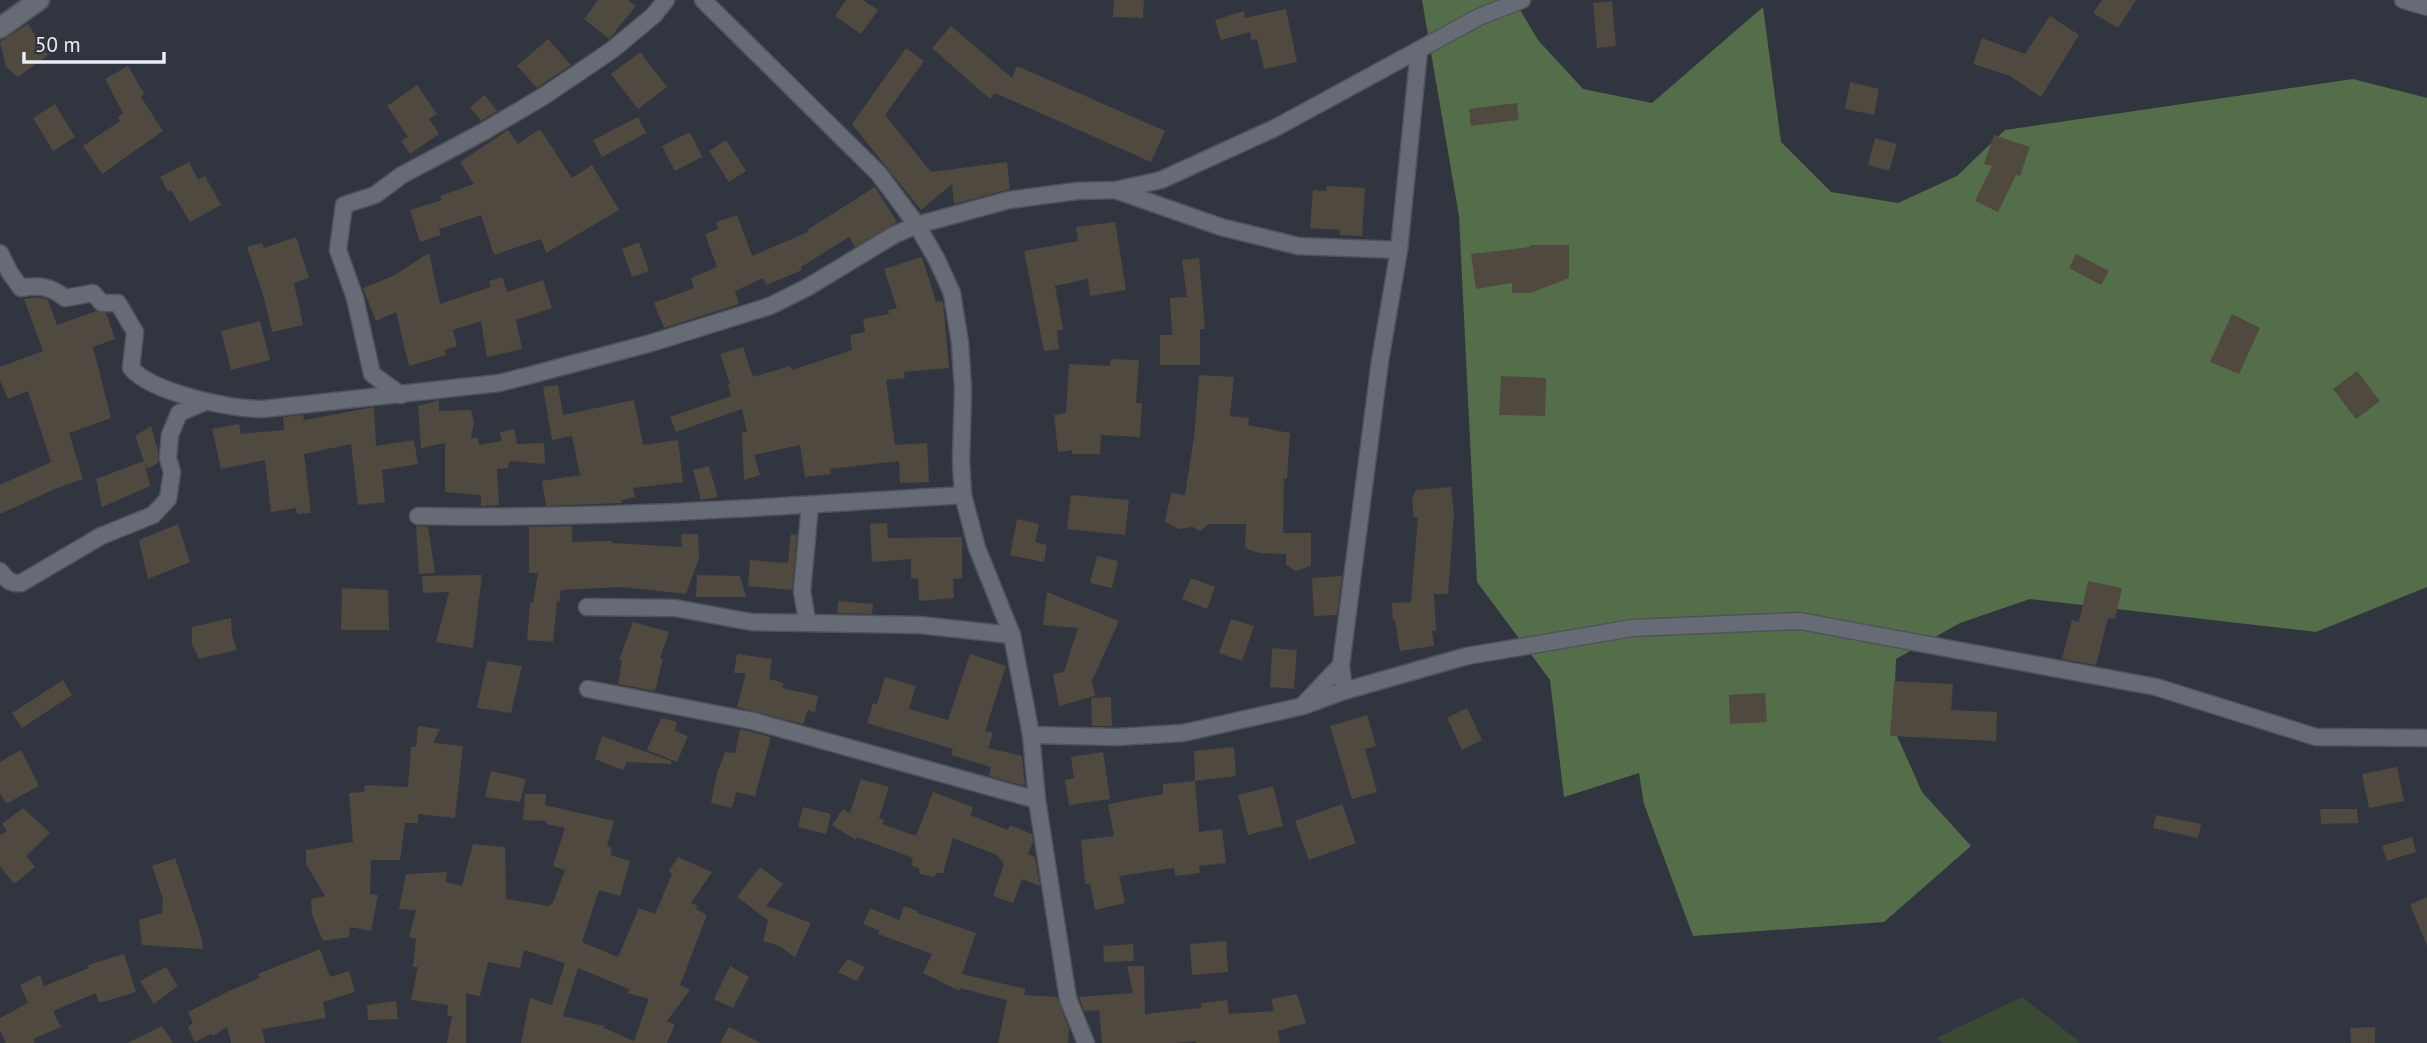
<svg xmlns="http://www.w3.org/2000/svg" width="2427" height="1043" font-family="'PT Sans',sans-serif">
	<rect width="100%" height="100%" fill="#31353f"/>
	<path fill="#3a4934" d="M2022,997L2081,1043H1944L1936,1038Z"/>
	<path fill="#556e4a" d="M1422,0H1514L1538,40L1583,89L1652,103L1763,7L1781,142L1831,192L1898,203L1957,176L2005,130L2353,79L2427,98V587L2316,632L2030,599L1960,623L1896,659L1893,727L1922,792L1971,846L1884,922L1693,936L1644,804L1639,773L1564,797L1550,680L1477,582L1459,216Z"/>
	<g fill="#50493f" fill-rule="evenodd">
		<path d="M598,0H628L636,6L609,39L584,19Z"/>
		<path d="M846,0H863L878,10L861,34L835,16Z"/>
		<path d="M1114,0H1144L1143,18L1113,17Z"/>
		<path d="M2102,0H2136L2118,28L2093,13Z"/>
		<path d="M1612,1L1616,46L1597,48L1593,3Z"/>
		<path d="M1286,9L1297,62L1264,69L1257,39L1251,40L1250,32L1221,40L1215,20L1244,11L1245,18Z"/>
		<path d="M2050,16L2079,35L2041,97L2010,76L1973,64L1982,38L2025,54Z"/>
		<path d="M28,24L48,55L18,77L6,67L0,42Z"/>
		<path d="M951,26L1012,78L1017,66L1165,131L1151,162L995,93L990,99L932,48Z"/>
		<path d="M548,39L571,65L537,88L517,66Z"/>
		<path d="M906,48L924,61L885,115L931,172L1007,162L1010,189L954,204L952,184L921,210L852,124Z"/>
		<path d="M640,52L667,87L638,109L611,74Z"/>
		<path d="M128,66L144,94L141,97L163,131L102,174L83,146L120,121L118,117L123,113L105,79Z"/>
		<path d="M1850,82L1879,89L1874,115L1845,109Z"/>
		<path d="M417,85L437,114L429,119L439,134L410,154L401,141L408,137L387,106Z"/>
		<path d="M485,95L497,111L481,121L470,107Z"/>
		<path d="M1517,103L1519,120L1471,126L1469,109Z"/>
		<path d="M55,104L75,137L53,151L33,118Z"/>
		<path d="M638,117L646,133L602,157L593,140Z"/>
		<path d="M540,129L572,178L592,165L619,210L546,253L541,239L494,255L481,215L439,229L441,235L420,242L410,210L442,200L440,196L474,184L460,162L508,130L518,144Z"/>
		<path d="M690,132L702,157L675,171L662,146Z"/>
		<path d="M1994,135L2030,147L2020,176L2016,175L1998,212L1975,201L1992,166L1984,164Z"/>
		<path d="M1875,138L1897,144L1889,171L1868,165Z"/>
		<path d="M726,140L746,171L729,182L709,151Z"/>
		<path d="M189,162L198,180L205,176L221,205L190,222L171,190L168,192L160,177Z"/>
		<path d="M1327,186L1365,188L1362,236L1340,235V230L1310,228L1313,190L1326,191Z"/>
		<path d="M875,187L897,222L855,247L849,237L801,267L802,270L766,285L763,278L735,291L739,304L664,328L654,303L694,288L691,278L717,267L705,234L718,229L716,222L737,215L752,256L808,232L807,230Z"/>
		<path d="M1115,222L1126,290L1090,296L1088,279L1055,286L1063,329L1057,331L1059,349L1044,351L1024,251L1078,241L1076,227Z"/>
		<path d="M296,237L309,278L294,283L303,325L272,332L264,298L247,247L262,243L264,248Z"/>
		<path d="M639,242L649,271L632,277L622,249Z"/>
		<path d="M1530,245H1569V278L1531,293H1512V283L1476,289L1471,254L1530,247Z"/>
		<path d="M429,253L440,304L491,287L489,281L502,277L507,292L543,280L552,308L516,320L522,349L487,357L481,321L453,330L457,346L444,350L446,355L409,366L396,312L376,321L363,288L393,276Z"/>
		<path d="M2076,254L2109,271L2101,285L2069,268Z"/>
		<path d="M922,257L936,302L943,301L949,368L904,372L905,378L886,380L895,445L927,443L929,482L900,483L899,461L830,469L831,474L805,477L800,445L754,455L760,475L744,480L742,433L747,432L742,409L676,432L670,417L731,396L728,385L730,384L720,354L743,347L753,377L790,366L792,370L852,350L850,335L865,332L863,319L889,314L888,310L897,308L884,269Z"/>
		<path d="M1199,258L1205,329H1200V365H1160V335H1172L1170,298L1187,297L1182,260Z"/>
		<path d="M38,297L48,300L57,325L96,311L106,313L115,339L93,347L111,418L69,433L83,479L55,489L0,514V485L51,462L28,391L8,399L0,380V367L43,351L24,299Z"/>
		<path d="M2232,314L2260,328L2239,374L2210,362Z"/>
		<path d="M260,321L270,360L231,370L221,331Z"/>
		<path d="M1111,359L1139,360L1136,403H1142L1140,437L1101,435L1100,454H1072V450L1058,452L1054,415L1066,413L1069,364L1110,366Z"/>
		<path d="M2357,371L2380,401L2356,419L2333,389Z"/>
		<path d="M1199,375L1234,377L1230,416L1249,418L1248,425L1290,433L1287,479L1284,478L1283,533H1311V566L1296,571L1286,565V554L1259,553L1245,548L1246,524H1209L1200,531L1193,527L1179,529L1165,522L1171,493L1185,495L1194,437Z"/>
		<path d="M1501,376L1546,378L1545,416L1499,415Z"/>
		<path d="M558,385L563,415L634,400L643,445L678,440L683,482L633,488L635,497L621,500L622,503L546,506L542,481L580,475L572,436L552,440L543,387Z"/>
		<path d="M439,400V411L471,410L474,422L471,439L478,437L479,445L502,441L500,432L514,429L517,444L544,443L545,464L509,461L508,468L497,469L499,505L481,506V495L445,492V443L421,448L418,406Z"/>
		<path d="M374,407L376,446L414,440L418,464L382,470L385,502L358,505L351,444L304,454L311,513L297,514L296,508L271,512L265,460L221,469L212,429L239,424L241,434L284,430L283,417L303,415L304,420Z"/>
		<path d="M151,426L158,450V463L147,469L144,461L150,486L102,507L96,479L144,461L135,436Z"/>
		<path d="M709,466L718,497L701,500L693,470Z"/>
		<path d="M1451,487L1454,514L1448,594H1434L1436,631H1432L1434,646L1400,651L1395,620H1393L1392,603L1411,602L1418,517L1414,518L1412,499L1416,490Z"/>
		<path d="M1071,495L1129,500L1125,535L1067,529Z"/>
		<path d="M1017,519L1039,524L1035,542L1047,545L1044,562L1010,555Z"/>
		<path d="M887,523L888,538L962,537V578L953,579L954,598L919,601L918,579L911,578V559L872,562L870,524Z"/>
		<path d="M178,524L190,562L148,579L139,540Z"/>
		<path d="M416,526L428,527L435,573L419,574Z"/>
		<path d="M572,526V542L612,541V543L682,547L681,534H698L699,558L686,594L622,587L561,590L559,602L557,601L553,642L527,640L530,603H533L538,573H529V527Z"/>
		<path d="M791,534L797,535L792,590L748,586L750,560L788,563Z"/>
		<path d="M1097,556L1118,561L1112,588L1090,583Z"/>
		<path d="M482,575L473,648L436,642L449,592L423,593L422,576Z"/>
		<path d="M697,575L740,576L746,597H696Z"/>
		<path d="M1342,576L1337,615L1314,616L1312,578Z"/>
		<path d="M1191,578L1215,587L1207,609L1182,599Z"/>
		<path d="M2088,581L2122,588L2115,619L2108,618L2096,665L2062,659L2072,620L2079,622Z"/>
		<path d="M342,588L388,590L389,630H341Z"/>
		<path d="M1047,592L1119,621L1092,681L1095,696L1059,706L1053,674L1064,672L1078,628L1043,625Z"/>
		<path d="M838,601L873,604L872,614L837,613Z"/>
		<path d="M231,618L232,635L237,650L199,659L192,644V627Z"/>
		<path d="M1231,619L1254,626L1242,661L1219,653Z"/>
		<path d="M633,622L669,632L660,658L663,659L655,691L618,684L622,660H619Z"/>
		<path d="M1272,648L1297,650L1294,689L1270,687Z"/>
		<path d="M737,654L772,659L769,679L784,683L782,688L818,696L815,712L808,710L803,724L737,707L746,673H734Z"/>
		<path d="M970,654L1006,666L985,731L993,733L988,748L1022,756L1025,786L989,776L991,767L951,755L953,749L867,723L873,703L877,704L885,677L916,686L909,709L948,720Z"/>
		<path d="M487,661L522,666L511,713L477,708Z"/>
		<path d="M63,680L72,695L22,728L12,713Z"/>
		<path d="M1894,681L1953,684L1951,710L1997,712L1996,741L1890,736Z"/>
		<path d="M1765,693L1767,722L1730,724L1729,695Z"/>
		<path d="M1111,697L1112,726H1092L1091,698Z"/>
		<path d="M1467,708L1482,740L1462,750L1447,718Z"/>
		<path d="M1367,715L1376,746L1365,749L1377,792L1352,799L1330,726Z"/>
		<path d="M661,718L677,722L675,731L688,736L677,762L647,750Z"/>
		<path d="M418,726L440,729L433,743L463,746L455,818L418,814V823H405L400,860H371L370,894L378,895L371,931L350,927L349,937L323,941L312,914L311,899L325,896L306,864V850L353,842L349,793L364,792L365,785L408,787L411,747H416Z"/>
		<path d="M740,729L771,737L755,796L736,792L732,808L711,803L717,773L725,752L735,753Z"/>
		<path d="M602,736L671,761V764L627,762L623,770L595,759Z"/>
		<path d="M1234,747L1236,776L1195,781L1194,751Z"/>
		<path d="M21,750L39,786L6,804L0,793V762Z"/>
		<path d="M1103,752L1110,799L1069,805L1065,780L1074,778L1071,757Z"/>
		<path d="M2397,767L2404,801L2369,808L2362,774Z"/>
		<path d="M491,771L526,779L520,802L485,797Z"/>
		<path d="M861,779L889,787L879,818L884,820L882,824L916,836L933,792L973,807L970,815L1008,830L1010,825L1032,834L1033,843L1028,854L1035,857L1040,886L1022,879L1013,903L993,896L1004,864L997,855L953,838L943,873H936L934,877L920,874L919,868L911,865L913,858L857,837L856,840L832,825L843,809L850,813Z"/>
		<path d="M1195,781L1199,832L1222,829L1226,863L1199,866L1200,873L1175,876L1174,868L1119,876L1125,903L1095,910L1090,884H1085L1081,840L1114,836L1108,804L1163,794V784Z"/>
		<path d="M1273,786L1283,826L1248,835L1238,795Z"/>
		<path d="M525,794H546L545,805L614,821L607,846L612,848L610,855L630,861L620,896L599,890L582,942L618,957L639,908L655,914L672,874L669,871L678,857L712,872L691,903L698,906L696,909L707,915L680,985L690,990L667,1021L675,1025L667,1043H521L530,998L552,1005L565,963L524,950L520,968L488,962L480,996L466,993V1043H447L452,1016H447L448,1005L411,1000L418,967H413L416,939L409,937L416,910L399,909L406,874L447,872L446,882L462,886L473,844L505,847L506,899L549,906L550,904L552,905L565,870L553,866L565,828L546,824V821L523,820ZM578,968L629,989L628,993L649,999L634,1041L604,1028V1026L563,1016Z"/>
		<path d="M1342,804L1356,843L1309,860L1295,821Z"/>
		<path d="M803,807L831,814L826,834L798,827Z"/>
		<path d="M23,808L50,833L26,856L35,867L14,884L0,866V835L7,831L2,824Z"/>
		<path d="M2320,809H2357L2358,823L2321,824Z"/>
		<path d="M2156,815L2201,824L2198,838L2153,828Z"/>
		<path d="M2412,837L2416,852L2387,861L2382,846Z"/>
		<path d="M175,858L202,939L203,949L142,945L139,920L162,913L163,899L152,866Z"/>
		<path d="M760,867L783,884L766,906L811,923L795,957L779,946L763,941L768,920L737,897Z"/>
		<path d="M2427,897V946L2410,905Z"/>
		<path d="M904,906L918,911L917,913L976,933L962,974L1026,989L1024,995L1057,997L1069,1029L1068,1043H998L1007,1000L960,988L959,991L923,973L932,954L878,934L880,931L863,924L870,908L899,920Z"/>
		<path d="M1226,941L1228,972L1192,975L1190,944Z"/>
		<path d="M1133,944L1134,961L1104,962L1103,946Z"/>
		<path d="M320,949L330,977L349,971L355,992L323,1002L326,1018L262,1029L265,1043H231L227,1027L213,1036L211,1034L195,1042L188,1027L193,1023L188,1012L227,992L260,978L258,974Z"/>
		<path d="M124,954L136,992L99,1003L96,993L53,1011L61,1027L33,1039L35,1043H6L0,1030V1018L28,1003L20,985L40,975L44,986L89,968L88,965Z"/>
		<path d="M848,959L865,967L857,981L838,972Z"/>
		<path d="M730,966L749,977L733,1008L714,999Z"/>
		<path d="M1127,966H1144L1145,1014L1201,1008V1003L1227,1000L1229,1014L1274,1011L1271,999L1297,994L1306,1023L1278,1031L1280,1043H1196V1041L1176,1043H1102L1099,1010L1084,1011L1079,997L1133,993Z"/>
		<path d="M166,967L178,986L154,1004L140,981Z"/>
		<path d="M396,1001L398,1019L368,1020L367,1005Z"/>
		<path d="M162,1026L173,1043H127Z"/>
		<path d="M729,1027L761,1043H720Z"/>
		<path d="M2375,1027V1043H2351L2350,1028Z"/>
	</g>
	<g fill="none" stroke-linecap="round" stroke-linejoin="round">
		<g stroke="#4f535b" stroke-width="19">
			<g id="minor">
				<path d="M703,0L879,174L917,225L937,260L952,293L960,343L963,389L961,462L963,495L977,548L1012,635L1031,735L1037,800L1068,999L1086,1043"/>
				<path d="M2403,0L2427,7"/>
				<path d="M1118,191L1221,227L1298,246L1399,250"/>
				<path d="M0,253L10,273L21,288C39,285 51,286 65,298L93,293L102,303H118L135,332L131,368C152,393 231,409 263,409L499,383L527,376L651,343L770,306L808,287L894,235L917,225L1009,200L1077,191L1116,190L1161,180L1275,128L1479,17L1522,0"/>
				<path d="M401,395L372,374L355,298L338,250L344,205L375,195L402,175L483,132L544,96L612,50L654,15L666,0"/>
				<path d="M418,516C600,520 782,506 963,495"/>
				<path d="M0,571C7,580 10,584 21,583L101,536L153,515L168,499L172,472L168,458L170,435L179,413L205,402"/>
				<path d="M587,607L675,608L751,622L920,625L1012,635"/>
				<path d="M807,621L802,591L810,505"/>
				<path d="M588,689L753,721L1037,800"/>
				<path d="M1344,691L1341,665L1380,361L1399,250L1419,50"/>
				<path d="M1304,704L1341,665"/>
				<path d="M1031,735L1117,737L1183,733L1303,706L1344,691L1467,656L1633,628L1800,621L2156,687L2316,737L2427,738"/>
			</g>
		</g>
		<g stroke="#4f535b" stroke-width="23">
			<path id="tertiary" d="M0,28L39,0"/>
		</g>
		<use href="#minor" stroke="#666b76" stroke-width="16"/>
		<use href="#tertiary" stroke="#666b76" stroke-width="19"/>
	</g>
	<path d="M24 52v10h140v-10" fill="none" stroke="#eaedf3" stroke-width="3.5"/>
	<text x="35" y="52" font-size="21" fill="#eaedf3" stroke="#31353f" stroke-width="5" paint-order="stroke">50 m</text>
</svg>
